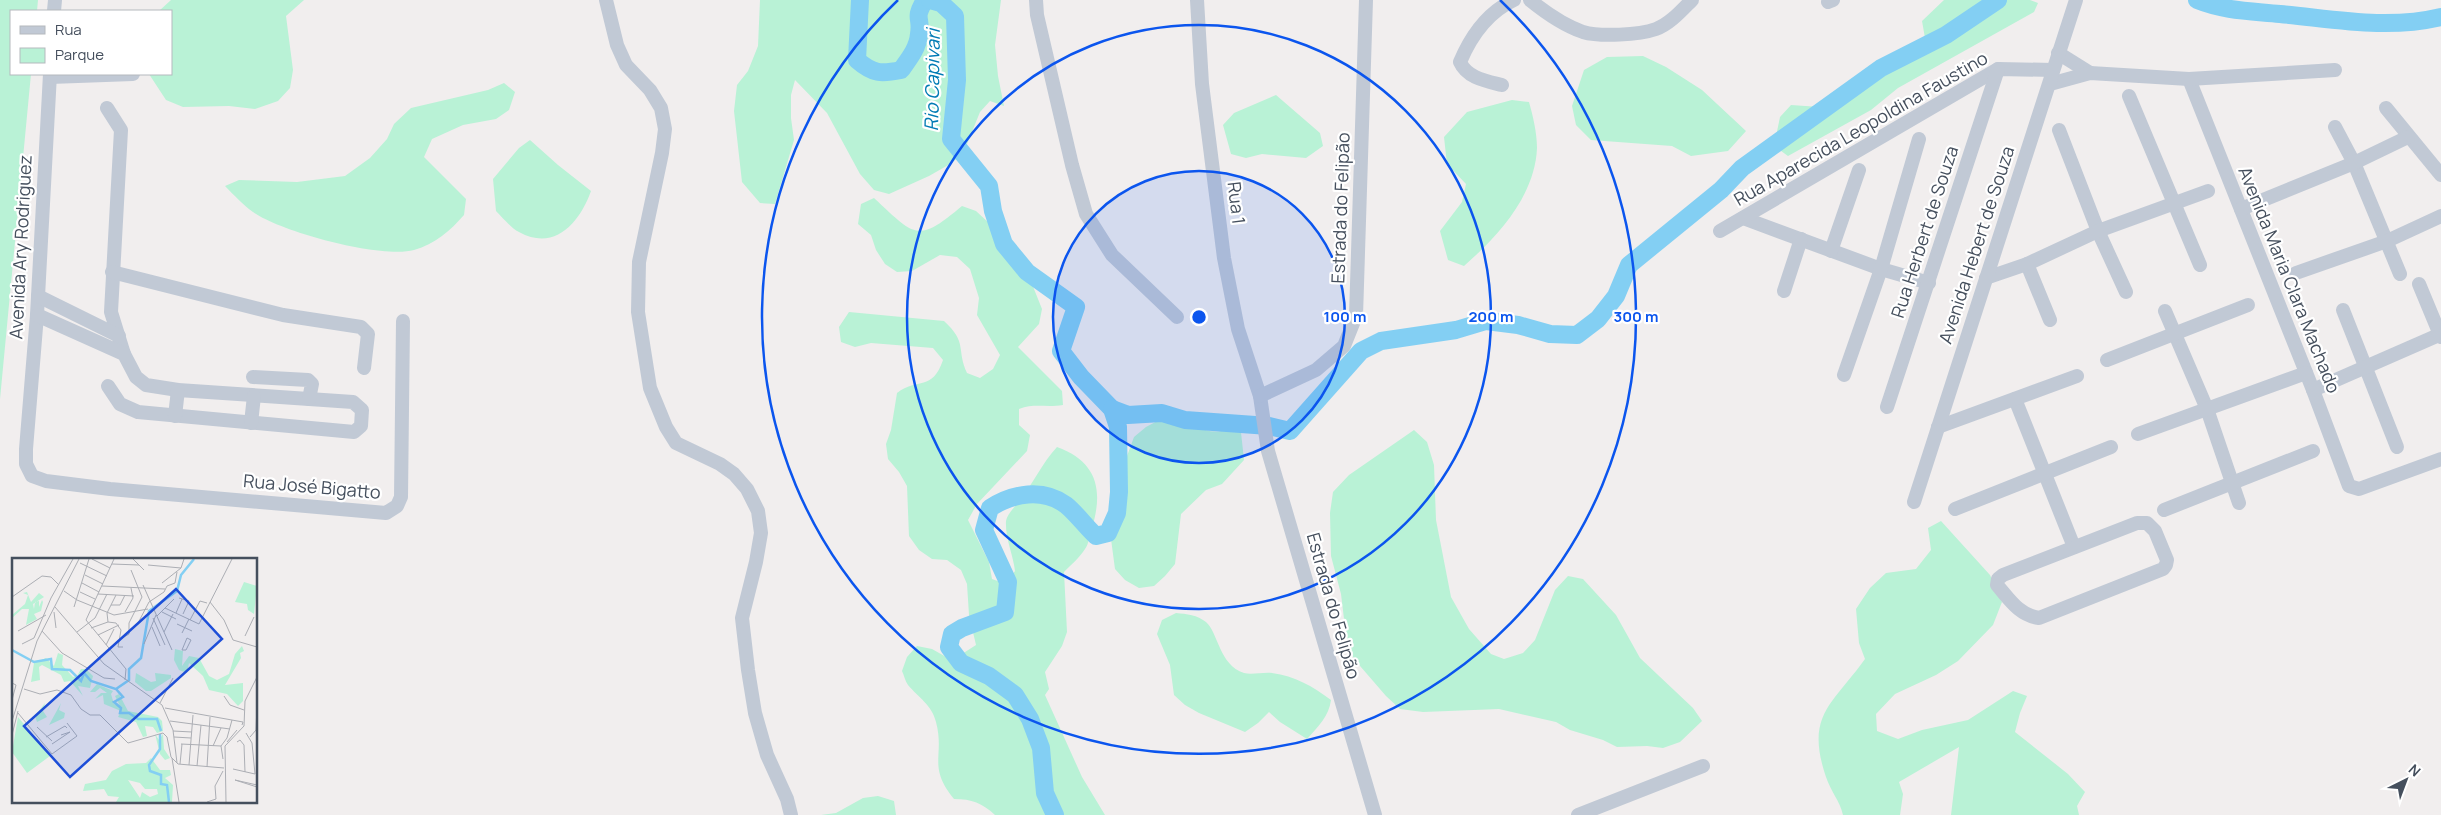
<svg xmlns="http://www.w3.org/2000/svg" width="2441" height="815" font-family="Manrope,sans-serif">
	<rect width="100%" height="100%" fill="#f1eeee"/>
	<g fill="#b9f2d6">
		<path d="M0,0H38L37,11H11V74H31L0,399Z"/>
		<path d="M171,0H304L286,16L293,70L290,88L278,101L255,109L229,106L183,107L166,100L149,74H171V11H159Z"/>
		<path d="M760,0H1001L995,45L998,76L1004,106L990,101L980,112L963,154L950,164L929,176L889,194L874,190L860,174L827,113L795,80L791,95V118L794,140L775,204L760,203L742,182L734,111L737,85L748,71L758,46Z"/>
		<path d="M1944,0H2030L2038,3L2034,12L1898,88L1871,110L1788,156L1774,146L1780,117L1791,105L1820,107L1846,93L1859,83L1889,73L1925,38L1922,21Z"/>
		<path d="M1643,56L1666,67L1702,90L1746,131L1728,151L1691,156L1672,146L1591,140L1576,125L1572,106L1584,70L1607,57Z"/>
		<path d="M504,83L515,92L509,110L496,119L463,125L432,139L424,157L466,199L464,215C450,231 435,244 414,250C382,259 281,232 253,212C243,205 234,195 225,186L239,180L297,182L345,176L370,158L387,139L394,124L411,108L488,90Z"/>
		<path d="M1276,95L1320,133L1323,146L1306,158L1262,154L1246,158L1231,154L1223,125L1234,113Z"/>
		<path d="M1512,100L1529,102C1533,116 1537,133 1537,148C1535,196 1498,236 1464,266L1448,260L1440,231L1462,202L1466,184L1447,164L1444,137L1467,112Z"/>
		<path d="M530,140L558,165L591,191C580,222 555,252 519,232C511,228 503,218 496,211L493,179L519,148Z"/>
		<path d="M874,198C915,236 917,244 962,206L976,211L1017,249L1024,264L1042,309L1039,324L1018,347L1062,391L1063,405C1046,408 1035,403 1019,409V425L1030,435L1027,451L977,504L968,520L989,562L992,579L1006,584L1015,571C1013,554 1005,538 1006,521C1007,514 1015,507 1019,501C1033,484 1042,463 1057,447C1098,462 1104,491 1091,531C1089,536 1089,544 1085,549C1080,557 1071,565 1064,572L1067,632L1062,646L1045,672L1049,689L1045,695L1082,777L1105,815H995C982,803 972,799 954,799C927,766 945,756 936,722C932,705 918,697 908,685C905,681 904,675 902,671L907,657L917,646L932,649L948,658L962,654L976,645L969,615L967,584L961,570L947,560L932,559L919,550L909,536L907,486L899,472L888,459L886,444L891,430L897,393C918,377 932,392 943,360L933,348L871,343L855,347L841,342L839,327L849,312L944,321C968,343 956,349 967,373L980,378L993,369L1000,355L977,315L979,298L970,269L957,257L940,255L912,271L897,272L885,264L876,250L871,235L858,224L861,204Z"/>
		<path d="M1177,416C1201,430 1215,439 1240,423L1244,460L1222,484L1206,490L1181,514L1175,564L1165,576L1154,586L1139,588L1125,580L1115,569L1111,539L1116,507L1121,493L1122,476L1127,456L1134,437L1146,427L1161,419Z"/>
		<path d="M1414,430L1427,442L1434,465L1436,520L1451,597L1469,629L1491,654L1504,659L1523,653L1535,640L1555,590L1568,576L1583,579L1616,615L1640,658L1693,708L1702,721L1680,742L1663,748L1647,746L1617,747L1603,740L1570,730L1556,722L1499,709L1423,712L1400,709L1386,696L1354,659L1347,644L1341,594L1331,556L1330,513L1333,492L1349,475Z"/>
		<path d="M1941,521L1990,575L2002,602L1993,625L1958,661L1936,675L1895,694L1876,714L1877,731L1898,739L1922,730L1968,720L2013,691L2027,696L2020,713L2015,732L2068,774L2085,792L2077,806L2079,815H1951L1959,747L1899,782L1903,794L1900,815H1843C1840,801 1831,792 1826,777C1805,715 1832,705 1865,659L1859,643L1856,609L1870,588L1886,573L1916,569L1931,550L1928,528Z"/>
		<path d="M1176,613C1187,614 1197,615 1206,622C1218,632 1219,665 1244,673C1252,675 1263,672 1272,673C1295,676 1312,686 1331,700C1329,716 1318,727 1307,739L1280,722L1269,712L1258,723L1245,732L1199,713L1185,705L1174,695L1170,665L1157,634L1162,620Z"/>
		<path d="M878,796L894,801L896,815H821L836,813L863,798Z"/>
	</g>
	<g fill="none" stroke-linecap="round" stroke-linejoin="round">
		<g stroke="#83cff3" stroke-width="18">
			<path d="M860,0L857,60C873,74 881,74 901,70C909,59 918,48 919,34C922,16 913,20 925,0"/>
			<path d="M930,0L941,3L955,16L957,80L951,139L989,186L993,211L1004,244L1027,272L1076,307L1061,351L1081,377L1112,409L1118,427L1119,492L1117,513L1108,533L1096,536C1086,527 1077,514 1066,505C1043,488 1013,493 990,508L984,530L1008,582L1005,612L962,628L952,634L949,647L961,663L989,676L1015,695L1030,719L1041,748L1045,793L1055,815"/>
			<path d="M2197,0C2224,11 2251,11 2280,14C2334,19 2387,30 2441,17"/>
			<path d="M1112,409L1128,415L1162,413L1185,420L1269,426L1290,431L1361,351L1381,341L1456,330L1486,321L1518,325L1550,334L1577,335L1598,319L1616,296L1629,265L1721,190L1742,168L1881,68L1946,35L1998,0"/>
		</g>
		<g stroke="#c1c9d5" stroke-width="14">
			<path d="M606,0L617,45L626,65L650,90L661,108L665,129L662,153L639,262L638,312L650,388L666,427L676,443L720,464L734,474L747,489L758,511L761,533L756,562L742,618L748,670L755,713L767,755L787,799L791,815"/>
			<path d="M1036,0L1037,15L1072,165L1086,214L1112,255L1177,317"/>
			<path d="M1197,0L1202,84L1224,258L1238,329L1260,396L1268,451L1375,815"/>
			<path d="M1530,0C1546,13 1563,25 1583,32C1600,37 1639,35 1656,29C1670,24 1682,10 1692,0"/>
			<path d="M1828,2L1833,0"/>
			<path d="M54,11L55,0"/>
			<path d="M2058,53L2090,73"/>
			<path d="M50,74L37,315L26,449V464L32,476L46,481L110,489L386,513L397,506L401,497L403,321"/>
			<path d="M50,77L133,74"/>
			<path d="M2189,79L2313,390L2349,486L2359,489L2441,459"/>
			<path d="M2050,84L2090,73L2189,79L2335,70"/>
			<path d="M1502,85C1486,81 1467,78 1460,62C1471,36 1488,12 1514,0"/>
			<path d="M2129,96L2200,265"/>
			<path d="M107,108L121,130L111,312L124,354"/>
			<path d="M2386,108L2441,175"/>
			<path d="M2335,127L2354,163L2400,274"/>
			<path d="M2059,130L2098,231L2126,292"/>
			<path d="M2241,209L2354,163L2408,137"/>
			<path d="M1743,218L1881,269L1929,283"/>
			<path d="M1720,231L1998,69L2053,70"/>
			<path d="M1831,251L1859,170"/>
			<path d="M2027,264L2050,320"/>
			<path d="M112,272L283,315L361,327L368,334L364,368"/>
			<path d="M2296,273L2387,241L2441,216"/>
			<path d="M1986,278L2027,264L2098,231L2208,191"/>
			<path d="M2419,284L2441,337"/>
			<path d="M1784,291L1801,239"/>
			<path d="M38,296L119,336"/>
			<path d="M2343,310L2397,447"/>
			<path d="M2165,311L2207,409L2239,503"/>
			<path d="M37,315L124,354L136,377L146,385L178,390L353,402L362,410L361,426L354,432L138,412L120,404L108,386"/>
			<path d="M2107,360L2248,305"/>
			<path d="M1844,375L1881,269L1919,139"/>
			<path d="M253,377L308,380L312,384L309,399"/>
			<path d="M2313,390L2441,334"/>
			<path d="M1260,396L1316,370L1344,346L1356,316L1366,0"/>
			<path d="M2015,399L2074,547"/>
			<path d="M1887,407L1998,69"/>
			<path d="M175,416L178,390"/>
			<path d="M251,423L254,396"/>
			<path d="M1938,427L2077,376"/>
			<path d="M2138,434L2306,373"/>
			<path d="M1914,502L2076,0"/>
			<path d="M1955,509L2111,447"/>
			<path d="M2164,510L2313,451"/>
			<path d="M2137,523H2147L2155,531L2167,560L2166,565L2163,569L2039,618C2019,615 2010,600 1997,585L1998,579L2003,575Z"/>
			<path d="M1578,815L1703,766"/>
		</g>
	</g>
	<circle cx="1199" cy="317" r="146" fill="#0b55ee" fill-opacity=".12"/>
	<g fill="none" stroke="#0b55ee" stroke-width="2.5">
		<circle cx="1199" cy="317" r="146"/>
		<circle cx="1199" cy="317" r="292"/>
		<path d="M1500 0A437 437 0 1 1 898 0"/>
	</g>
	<g text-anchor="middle" stroke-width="4.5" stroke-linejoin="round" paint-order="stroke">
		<g font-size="18" fill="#454f5d" stroke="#fff">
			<text transform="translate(1861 129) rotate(-30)" y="6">Rua Aparecida Leopoldina Faustino</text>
			<text transform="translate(1236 203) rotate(83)" y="6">Rua 1</text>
			<text transform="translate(1341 208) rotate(-88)" y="6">Estrada do Felipão</text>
			<text transform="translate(1925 232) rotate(-72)" y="6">Rua Herbert de Souza</text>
			<text transform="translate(1977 245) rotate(-72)" y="6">Avenida Hebert de Souza</text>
			<text transform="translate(21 247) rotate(-87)" y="6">Avenida Ary Rodriguez</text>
			<text transform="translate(2289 280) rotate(68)" y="6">Avenida Maria Clara Machado</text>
			<text transform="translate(312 487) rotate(5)" y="6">Rua José Bigatto</text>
			<text transform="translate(1333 606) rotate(74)" y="6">Estrada do Felipão</text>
		</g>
		<g font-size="19" font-style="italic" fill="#017bb4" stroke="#fff">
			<text transform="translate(932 80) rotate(-89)" y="7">Rio Capivari</text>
		</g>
	</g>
	<g transform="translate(12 558)">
		<rect width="245" height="245" fill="#f1eeee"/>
		<path d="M232,24L245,28L242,56L236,52L235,46L223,44ZM15,34L19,44L27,35L32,39L21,46L22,51L23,44L27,43V49L30,42L31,44L29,53L22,56L25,61L14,67L17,51H10L0,60V57L13,46L16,37L11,35ZM230,88L232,93L228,95L229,100L213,127L231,125V143L226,148L215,136L197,132L191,118L177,105L175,115L167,112L162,102L163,91L171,93L170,108L177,98L187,100L197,118L205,122L217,116L223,96ZM46,95L51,97L50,107L61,119L65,118L69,111H74L81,118L78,130L66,128L71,138L58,123L52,124L49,117L30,107L27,109L28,122L19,124L22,105L34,100L42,108ZM124,115L139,124L144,123L143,115L159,117V120L139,133H134L123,124ZM85,126L101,133L99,136L102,146L108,148L103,138L107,136L116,153L146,159L150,163L151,173L145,175L141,169L133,168L135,178L131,179L124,164L106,159L109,153L92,146L91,137L83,141L89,135H95L88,130L83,134H78ZM33,145L31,153L35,159L25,164L23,158ZM49,145L47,152L53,155L52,160L37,167ZM6,159L38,198L15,215L0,194ZM143,176L147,182L151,176L152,191L158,200L153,202L148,196ZM139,200L148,212H158L159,217L153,220L161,227L160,244H80H104L107,239L96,238L92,231L71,233L73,226L94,222L100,213L114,206L134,205ZM116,222L128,225L133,231H145L146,236L138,239L130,234L128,240Z" fill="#b9f2d6" fill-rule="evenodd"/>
		<path fill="none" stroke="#83cff3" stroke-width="2.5" d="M0,92L22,104L39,101L40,111L58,112L69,123L72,115L79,123L104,131L111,139L102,144L109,150L108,155H117L126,161H145L149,173M104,131L117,122V111L129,100L137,53L165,33L169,17L182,1M148,176V191L137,207L138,213L149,217V226L155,227L157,244"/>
		<path fill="none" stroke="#acaeb4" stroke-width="1" d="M80,1L98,10M102,1L74,62L114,111L113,122M121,1L132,12M68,5L95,18M100,6L127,7M136,7L169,10M73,17L91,26M70,25L87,34M150,25L169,10L172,1M131,27L160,92M90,28L153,31M52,33L65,42L102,57L136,51M68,34L83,41M86,36L122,38M0,39L30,18L39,19L47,27M167,40L177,43L171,56M198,44L212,62L221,82L245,89M99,47H108L113,37M43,49L92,106L150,147L161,172L165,205M62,49L77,1M153,50L187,66L220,1M42,54L44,70M113,54L121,40L119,30M150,54L164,61M164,55L170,41M145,58L162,41M141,60L153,87M178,62L188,43L195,45M96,64L95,55L104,37M126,65L137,44L152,34L155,28L163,25L165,14M165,66L180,73M140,69L148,88M79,70L96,64L104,65L109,72L106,89H111M6,73L34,57M30,73L50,95L92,120L103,121M65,74L83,60L95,36M152,74L161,56M170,75L177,61M86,77L107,67M233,78L242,59M175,80L179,82L174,92H170ZM107,82L117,76V65L130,39L119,12M10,86L22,80L39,40L61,1M132,86L144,57M94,87L102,71M0,125L4,127L0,142M12,131L28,136L45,132L59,137L69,151L78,157H88L116,185L151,175L155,179L159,199L166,206L212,210M212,138L218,147L232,152M148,145L161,120M153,150L231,164L230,167M6,155L40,196L65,178L55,165M0,163L25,83L67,1M158,163L218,171M25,169L40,183M161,173L180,174M234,175L240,185L243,216M0,177L6,153M34,179L53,168L55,170M162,179L179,180M238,179L244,172L245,147M215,184L225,172M225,184L228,182L232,187L233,214M40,186L58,174L49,177M169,186L209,188M201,188L209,170M160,200L167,244M211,201L209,188L215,180L220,162M168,206L170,186M177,207L181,157M185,208L189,167M195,209L198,159M221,211L243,216M245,227L223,222L245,229M195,244L204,241L203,228L211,213M214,244L213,188L232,168L233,143L245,119"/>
		<path fill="#1d4ed8" fill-opacity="0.15" stroke="#1d4ed8" stroke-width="2.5" d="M164,31L210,81L58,219L12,168Z"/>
		<rect width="245" height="245" fill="none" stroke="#454f5d" stroke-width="2.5"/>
	</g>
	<circle cx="1199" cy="317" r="8" fill="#0b55ee" stroke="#fff" stroke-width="2.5"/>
	<g font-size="15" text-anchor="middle" font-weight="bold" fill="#0b55ee" stroke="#fff" stroke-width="4.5" stroke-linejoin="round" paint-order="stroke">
		<text x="1345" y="322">100 m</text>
		<text x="1491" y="322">200 m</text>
		<text x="1636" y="322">300 m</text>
	</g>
	<rect x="10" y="10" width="162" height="65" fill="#ffffff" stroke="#b5b9be"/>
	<rect x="20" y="26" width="25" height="8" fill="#c1c9d5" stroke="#b5b9be"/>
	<text x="55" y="35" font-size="15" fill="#454f5d">Rua</text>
	<rect x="20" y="48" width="25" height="15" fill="#b9f2d6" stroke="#b5b9be"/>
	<text x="55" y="60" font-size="15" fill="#454f5d">Parque</text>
	<g transform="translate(2406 780) rotate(42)" stroke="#ffffff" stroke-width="4" paint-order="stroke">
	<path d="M0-4L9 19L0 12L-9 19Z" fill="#454f5d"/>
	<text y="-8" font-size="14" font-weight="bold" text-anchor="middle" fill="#454f5d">N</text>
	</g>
</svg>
